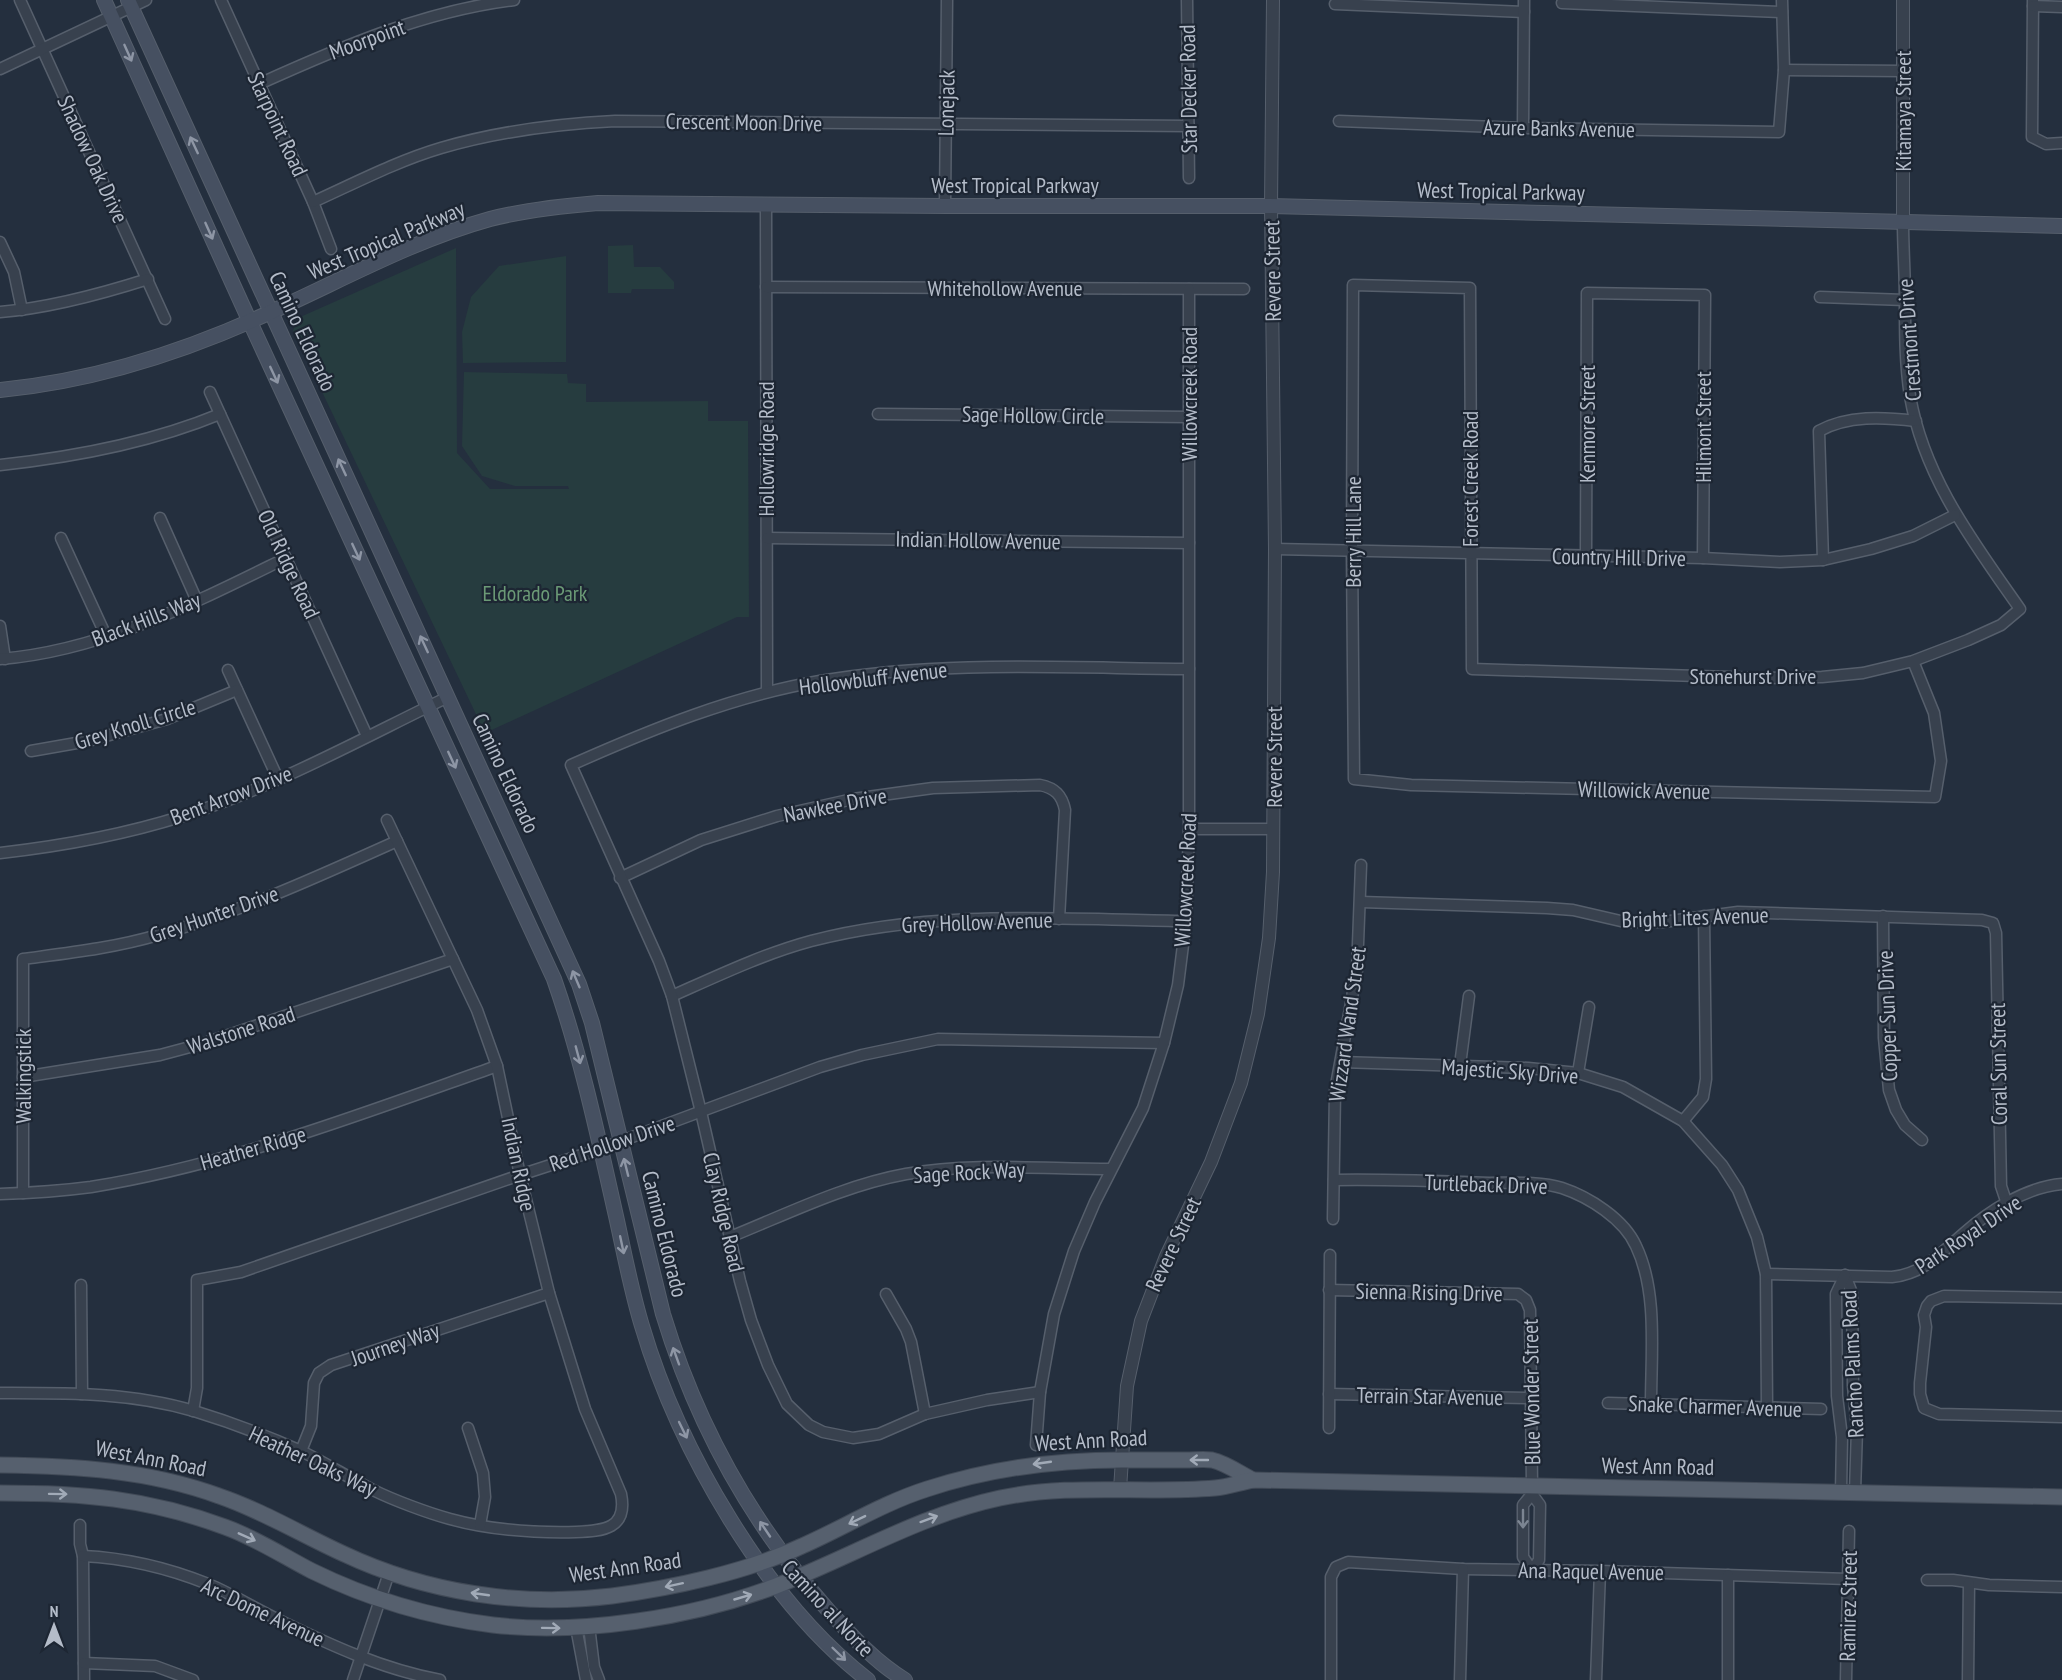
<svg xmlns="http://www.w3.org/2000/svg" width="2062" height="1680" font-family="'PT Sans Narrow',sans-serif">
	<rect width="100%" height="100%" fill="#242f3e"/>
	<g fill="#263c3f">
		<path d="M633,245L634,267H660L674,282V289H632L631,293H608V246Z"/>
		<path d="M456,248L457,453L490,489H569L568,486H515L482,476L462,446L464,372L567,374L568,383L586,384V402L708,401V421H748L749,617H737L485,733L293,331L298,318Z"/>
		<path d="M566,256V362L463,363L462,332L471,297L499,266Z"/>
	</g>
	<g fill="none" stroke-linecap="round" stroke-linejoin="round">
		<g stroke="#565f6c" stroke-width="13">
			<g id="minor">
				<path d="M20,0L165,319"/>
				<path d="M221,0L313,202L331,249"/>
				<path d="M1187,0L1189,178"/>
				<path d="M2033,0L2032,137L2046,144L2062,143"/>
				<path d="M1562,3L1782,12"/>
				<path d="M1335,4L1524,12"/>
				<path d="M2033,6L2062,7"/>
				<path d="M0,69L146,0"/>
				<path d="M1784,70L1904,71"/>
				<path d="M259,84C341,47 424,11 514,0"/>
				<path d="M1339,121L1523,128L1779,132L1784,70L1782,0"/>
				<path d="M1523,128L1524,0"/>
				<path d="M313,202C355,183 397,161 441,148C499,131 555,124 615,121L1189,126"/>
				<path d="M766,205L767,692"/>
				<path d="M945,206L947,0"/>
				<path d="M1903,222C1903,248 1905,274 1905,300C1905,332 1905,364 1910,396C1924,478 1974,543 2020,609L2001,625L1968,640L1913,661L1863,673L1822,677L1761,678L1472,669L1470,288L1353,285L1352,552L1354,779L1411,785L1935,797L1941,761L1934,713L1913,661"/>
				<path d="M0,242L14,272L22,310"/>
				<path d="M766,287L1244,289"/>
				<path d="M1820,297L1905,300"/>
				<path d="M0,312C50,308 101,294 148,279"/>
				<path d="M210,392L367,736"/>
				<path d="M878,414L1189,417"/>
				<path d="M0,465C75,457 150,443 220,414"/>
				<path d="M160,518L197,601"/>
				<path d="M61,538L106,636"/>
				<path d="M767,538L1189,543"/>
				<path d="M1275,549L1703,558L1780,562L1823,560L1871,549L1913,536L1955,515"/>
				<path d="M1586,555L1587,293L1705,295L1703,558"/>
				<path d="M1823,560L1819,431C1848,415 1883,417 1916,421"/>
				<path d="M0,626L5,659"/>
				<path d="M0,659C102,651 196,602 286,558"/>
				<path d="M228,670L278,779"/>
				<path d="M31,751L88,741L167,719L237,690"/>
				<path d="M1189,829H1273"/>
				<path d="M0,853C62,846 123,835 183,816C275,787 361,739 448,697"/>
				<path d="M620,878L701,840L777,816L853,799L933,788L1040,785C1055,788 1062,795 1065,810L1059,919"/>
				<path d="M1361,902L1547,908L1573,910L1625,922H1663L1738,912L1982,920L1993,923L1996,933L2001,1186L2007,1204"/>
				<path d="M1883,916L1884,1038L1889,1090L1896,1110L1905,1125L1922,1140"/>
				<path d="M672,996C717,976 763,954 811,941C933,909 1061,919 1186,921"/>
				<path d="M1341,1062L1528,1068L1578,1073L1623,1087L1683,1121L1722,1165L1738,1190L1757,1237L1766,1274L1767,1407"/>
				<path d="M1460,1065L1469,996"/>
				<path d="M1578,1073L1589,1007"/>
				<path d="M23,1077L160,1055L205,1043L453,959"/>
				<path d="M1683,1121L1703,1097L1706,1079L1704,916"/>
				<path d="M1334,1180C1386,1179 1438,1181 1489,1183C1512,1183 1540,1181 1562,1188C1589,1197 1624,1219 1636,1246C1658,1292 1651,1353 1651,1404"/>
				<path d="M23,1193V959C68,953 114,948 158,935C241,912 319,876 397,841"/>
				<path d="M0,1194C30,1193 61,1191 91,1187C232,1164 364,1113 497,1066"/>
				<path d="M1333,1219L1335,1091L1357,970L1361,865"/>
				<path d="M730,1237C787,1214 845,1185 906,1174C972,1162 1043,1169 1111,1169"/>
				<path d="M1766,1274L1892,1277C1923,1274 1941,1253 1963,1234C1989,1211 2026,1187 2062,1184"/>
				<path d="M1845,1275L1852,1293L1853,1386L1857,1429L1855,1492"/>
				<path d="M81,1285L82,1394"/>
				<path d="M1329,1290L1518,1294L1526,1300L1530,1310L1532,1486V1494L1523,1505V1557L1532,1570L1539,1560L1540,1505L1532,1494"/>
				<path d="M886,1294L906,1329L911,1342L925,1414"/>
				<path d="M2062,1298L1944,1296L1931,1301L1927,1306L1924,1315L1926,1327L1920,1383V1394L1924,1408L1939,1414L2062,1417"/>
				<path d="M1040,1392L987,1400L925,1414L879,1434L853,1438L823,1432L809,1425L787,1404L768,1365L751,1320L740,1281L701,1112L672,996L659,961L571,765C652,729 733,696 820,681C942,660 1066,668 1189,669"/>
				<path d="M0,1393C65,1393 131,1392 194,1411C230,1422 267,1436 301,1451C326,1463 349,1478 373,1490C393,1500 428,1513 450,1519C490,1530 534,1533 576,1532C603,1531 628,1529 621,1494L585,1409L549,1293L520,1175L497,1066L477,1010L387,820"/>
				<path d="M1329,1394L1531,1398"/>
				<path d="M1608,1403L1821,1409"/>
				<path d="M193,1411L197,1388V1280L241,1272L520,1175L600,1149L820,1067L862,1055L938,1039L1164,1043"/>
				<path d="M468,1428L483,1473L485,1497L480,1525"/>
				<path d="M1329,1428L1330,1255"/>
				<path d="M1036,1445L1040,1392L1054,1314L1074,1251L1095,1202L1143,1108L1164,1043L1178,985L1186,921L1189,829V289"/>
				<path d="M301,1451L311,1426L314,1383L319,1373L331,1365L549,1293"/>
				<path d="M1841,1492L1842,1437L1837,1396L1836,1294L1845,1275"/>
				<path d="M80,1525V1544L83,1556L84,1680"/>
				<path d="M83,1556C126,1558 168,1568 208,1584C232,1594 254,1608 277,1619C330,1645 382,1669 440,1680"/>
				<path d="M1927,1580H1953L1989,1585L2062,1587"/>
				<path d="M589,1626L594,1667L599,1680"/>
				<path d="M576,1627L586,1680"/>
				<path d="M84,1663L155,1666L193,1680"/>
				<path d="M353,1680L389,1573"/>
				<path d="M1331,1680V1577L1336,1567L1348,1562L1463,1569L1600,1571L1848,1579"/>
				<path d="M1460,1680L1463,1569"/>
				<path d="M1596,1680L1600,1571"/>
				<path d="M1728,1680V1575"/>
				<path d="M1846,1680L1849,1531"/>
				<path d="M1968,1680L1969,1583"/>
			</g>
		</g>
		<g stroke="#565f6c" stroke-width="14">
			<g id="tertiary">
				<path d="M1903,222V0"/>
				<path d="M1120,1489L1127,1386L1141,1321L1166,1256L1211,1162L1241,1083L1258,1014L1269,938L1273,872L1275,549L1271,206L1273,0"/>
			</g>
		</g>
		<g stroke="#565f6c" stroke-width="16">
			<g id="secondary">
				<path d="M104,0L250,322L554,979C581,1056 598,1136 616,1216C624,1252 631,1290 642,1326C678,1448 766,1602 868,1680"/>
				<path d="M128,0L579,984L592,1023L663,1314C696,1423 752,1524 828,1610C851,1635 875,1662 905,1680"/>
				<path d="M0,390C94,381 187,351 273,311C344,279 414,240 490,219C525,210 562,206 598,203L945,206H1271L2062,226"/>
			</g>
		</g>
		<g stroke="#414a57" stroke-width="17">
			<g id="primary">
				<path d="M0,1465C75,1466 148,1470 219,1496C263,1511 302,1535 344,1554C427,1593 521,1607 612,1596C672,1588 747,1572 802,1546C843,1528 883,1503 927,1489C994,1467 1063,1459 1133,1460C1151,1460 1168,1460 1186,1460C1194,1460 1204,1459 1212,1460C1226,1463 1241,1474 1253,1480"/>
				<path d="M0,1493C82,1493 147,1498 225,1527C256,1538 283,1556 312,1571C369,1599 429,1617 493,1625C581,1635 692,1618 776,1586C851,1557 920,1515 1000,1498C1071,1483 1143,1494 1215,1488C1228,1487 1241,1482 1253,1480L2062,1497"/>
			</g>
		</g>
		<use href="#minor" stroke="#38414e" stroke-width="10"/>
		<use href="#tertiary" stroke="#38414e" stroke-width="12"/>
		<use href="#secondary" stroke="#465061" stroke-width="14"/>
		<use href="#primary" stroke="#56606e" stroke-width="15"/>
	</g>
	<defs><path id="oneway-shaft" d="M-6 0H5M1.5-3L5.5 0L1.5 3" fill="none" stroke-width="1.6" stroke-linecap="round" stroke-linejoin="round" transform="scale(1.5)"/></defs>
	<g stroke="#8e96a5">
		<use href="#oneway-shaft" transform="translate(128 53) rotate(66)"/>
		<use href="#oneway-shaft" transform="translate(194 145) rotate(-115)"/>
		<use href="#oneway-shaft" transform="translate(209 231) rotate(66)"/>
		<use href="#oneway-shaft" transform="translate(274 375) rotate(65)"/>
		<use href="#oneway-shaft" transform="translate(342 467) rotate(-115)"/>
		<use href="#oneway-shaft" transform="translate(356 552) rotate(65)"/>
		<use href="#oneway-shaft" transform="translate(424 644) rotate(-115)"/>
		<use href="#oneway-shaft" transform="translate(452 760) rotate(65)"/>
		<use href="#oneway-shaft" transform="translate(576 979) rotate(-113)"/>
		<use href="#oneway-shaft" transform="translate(578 1055) rotate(75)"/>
		<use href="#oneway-shaft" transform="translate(626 1167) rotate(-104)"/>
		<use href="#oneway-shaft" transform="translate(622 1245) rotate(78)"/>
		<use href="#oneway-shaft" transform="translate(676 1356) rotate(-110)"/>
		<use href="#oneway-shaft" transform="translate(683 1430) rotate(64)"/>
		<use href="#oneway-shaft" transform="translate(765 1529) rotate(-124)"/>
		<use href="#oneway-shaft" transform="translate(839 1654) rotate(44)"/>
	</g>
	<g stroke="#a1aab7">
		<use href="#oneway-shaft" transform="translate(1199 1460) rotate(-180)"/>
		<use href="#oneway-shaft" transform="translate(1042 1463) rotate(172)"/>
		<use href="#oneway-shaft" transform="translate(58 1494) rotate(1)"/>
		<use href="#oneway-shaft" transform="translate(929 1519) rotate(-20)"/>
		<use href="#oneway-shaft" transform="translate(857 1520) rotate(154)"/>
		<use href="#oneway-shaft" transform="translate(247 1537) rotate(24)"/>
		<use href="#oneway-shaft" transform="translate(674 1585) rotate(168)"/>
		<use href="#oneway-shaft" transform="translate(480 1594) rotate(-172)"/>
		<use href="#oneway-shaft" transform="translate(743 1597) rotate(-16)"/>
		<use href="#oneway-shaft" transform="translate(551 1628) rotate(1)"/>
	</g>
	<use stroke="#7c8592" href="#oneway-shaft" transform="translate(1523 1519) rotate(90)"/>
	<g text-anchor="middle" stroke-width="4.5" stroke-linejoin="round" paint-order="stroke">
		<g font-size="22" fill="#b4bcc9" stroke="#1d2633">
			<text transform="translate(367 39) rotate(-20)" y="8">Moorpoint</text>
			<text transform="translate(1188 89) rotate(-91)" y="8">Star Decker Road</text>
			<text transform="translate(946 103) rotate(-89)" y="8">Lonejack</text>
			<text transform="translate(1903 111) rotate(-90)" y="8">Kitamaya Street</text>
			<text transform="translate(744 122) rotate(1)" y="8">Crescent Moon Drive</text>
			<text transform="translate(278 124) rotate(65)" y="8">Starpoint Road</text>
			<text transform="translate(1559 128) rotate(1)" y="8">Azure Banks Avenue</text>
			<text transform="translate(93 159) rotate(65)" y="8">Shadow Oak Drive</text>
			<text x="1015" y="193">West Tropical Parkway</text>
			<text transform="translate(1501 191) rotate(1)" y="8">West Tropical Parkway</text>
			<text transform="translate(386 240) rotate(-23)" y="8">West Tropical Parkway</text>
			<text transform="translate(1272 271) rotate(-91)" y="8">Revere Street</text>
			<text x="1005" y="296">Whitehollow Avenue</text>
			<text transform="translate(303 331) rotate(65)" y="8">Camino Eldorado</text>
			<text transform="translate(1909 340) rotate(-94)" y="8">Crestmont Drive</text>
			<text transform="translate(1189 394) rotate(-90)" y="8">Willowcreek Road</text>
			<text transform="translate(1033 415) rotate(1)" y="8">Sage Hollow Circle</text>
			<text transform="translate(1587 424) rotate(-90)" y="8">Kenmore Street</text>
			<text transform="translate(1703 427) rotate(-90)" y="8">Hilmont Street</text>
			<text transform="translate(766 449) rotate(-90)" y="8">Hollowridge Road</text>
			<text transform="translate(1470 479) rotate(-90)" y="8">Forest Creek Road</text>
			<text transform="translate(1353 532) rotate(-90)" y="8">Berry Hill Lane</text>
			<text transform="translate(978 540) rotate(1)" y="8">Indian Hollow Avenue</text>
			<text transform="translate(1619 557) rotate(1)" y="8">Country Hill Drive</text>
			<text transform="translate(289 564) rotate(65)" y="8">Old Ridge Road</text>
			<text transform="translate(146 619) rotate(-21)" y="8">Black Hills Way</text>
			<text x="1753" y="684">Stonehurst Drive</text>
			<text transform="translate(873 678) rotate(-7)" y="8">Hollowbluff Avenue</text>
			<text transform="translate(135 724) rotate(-17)" y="8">Grey Knoll Circle</text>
			<text transform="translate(1274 757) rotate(-90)" y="8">Revere Street</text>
			<text transform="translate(506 773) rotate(65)" y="8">Camino Eldorado</text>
			<text transform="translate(1644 790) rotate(1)" y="8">Willowick Avenue</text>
			<text transform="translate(231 795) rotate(-21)" y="8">Bent Arrow Drive</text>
			<text transform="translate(835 805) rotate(-11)" y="8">Nawkee Drive</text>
			<text transform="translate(1185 880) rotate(-87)" y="8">Willowcreek Road</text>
			<text transform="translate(214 914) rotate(-19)" y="8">Grey Hunter Drive</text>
			<text transform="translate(1695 917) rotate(-2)" y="8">Bright Lites Avenue</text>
			<text transform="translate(977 922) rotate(-2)" y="8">Grey Hollow Avenue</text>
			<text transform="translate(1887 1016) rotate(-92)" y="8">Copper Sun Drive</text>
			<text transform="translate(1347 1024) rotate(-82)" y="8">Wizzard Wand Street</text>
			<text transform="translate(241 1030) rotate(-18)" y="8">Walstone Road</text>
			<text transform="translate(1998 1064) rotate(-91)" y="8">Coral Sun Street</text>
			<text transform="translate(1510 1071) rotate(4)" y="8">Majestic Sky Drive</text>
			<text transform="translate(23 1076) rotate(-90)" y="8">Walkingstick</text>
			<text transform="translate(612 1143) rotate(-19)" y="8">Red Hollow Drive</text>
			<text transform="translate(253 1148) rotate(-16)" y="8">Heather Ridge</text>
			<text transform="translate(519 1164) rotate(78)" y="8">Indian Ridge</text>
			<text transform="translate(969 1172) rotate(-3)" y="8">Sage Rock Way</text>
			<text transform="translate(1486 1184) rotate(2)" y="8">Turtleback Drive</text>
			<text transform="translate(724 1212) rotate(77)" y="8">Clay Ridge Road</text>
			<text transform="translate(665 1234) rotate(76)" y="8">Camino Eldorado</text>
			<text transform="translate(1968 1234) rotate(-34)" y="8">Park Royal Drive</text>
			<text transform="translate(1173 1244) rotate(-65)" y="8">Revere Street</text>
			<text transform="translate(1429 1292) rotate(1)" y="8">Sienna Rising Drive</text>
			<text transform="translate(395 1344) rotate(-19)" y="8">Journey Way</text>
			<text transform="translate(1852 1364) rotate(-93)" y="8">Rancho Palms Road</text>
			<text transform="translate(1531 1392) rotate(-91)" y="8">Blue Wonder Street</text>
			<text transform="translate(1430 1396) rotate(1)" y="8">Terrain Star Avenue</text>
			<text transform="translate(1715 1406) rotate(2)" y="8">Snake Charmer Avenue</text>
			<text transform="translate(1091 1440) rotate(-3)" y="8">West Ann Road</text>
			<text transform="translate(151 1458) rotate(11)" y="8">West Ann Road</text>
			<text transform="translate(313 1461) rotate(25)" y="8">Heather Oaks Way</text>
			<text transform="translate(1658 1466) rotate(1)" y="8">West Ann Road</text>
			<text transform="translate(625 1567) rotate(-8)" y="8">West Ann Road</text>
			<text transform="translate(1591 1571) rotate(1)" y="8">Ana Raquel Avenue</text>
			<text transform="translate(1848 1606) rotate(-89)" y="8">Ramirez Street</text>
			<text transform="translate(828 1608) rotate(47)" y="8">Camino al Norte</text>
			<text transform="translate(263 1612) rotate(25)" y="8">Arc Dome Avenue</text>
		</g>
		<g font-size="22" fill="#6b9a76" stroke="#1d2633">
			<text x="535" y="601">Eldorado Park</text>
		</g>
	</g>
	<g transform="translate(54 1626)" stroke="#1d2633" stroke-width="4.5" paint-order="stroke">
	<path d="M0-4.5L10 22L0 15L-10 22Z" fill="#b4bcc9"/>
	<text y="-9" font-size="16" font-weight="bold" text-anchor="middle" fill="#b4bcc9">N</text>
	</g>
</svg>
